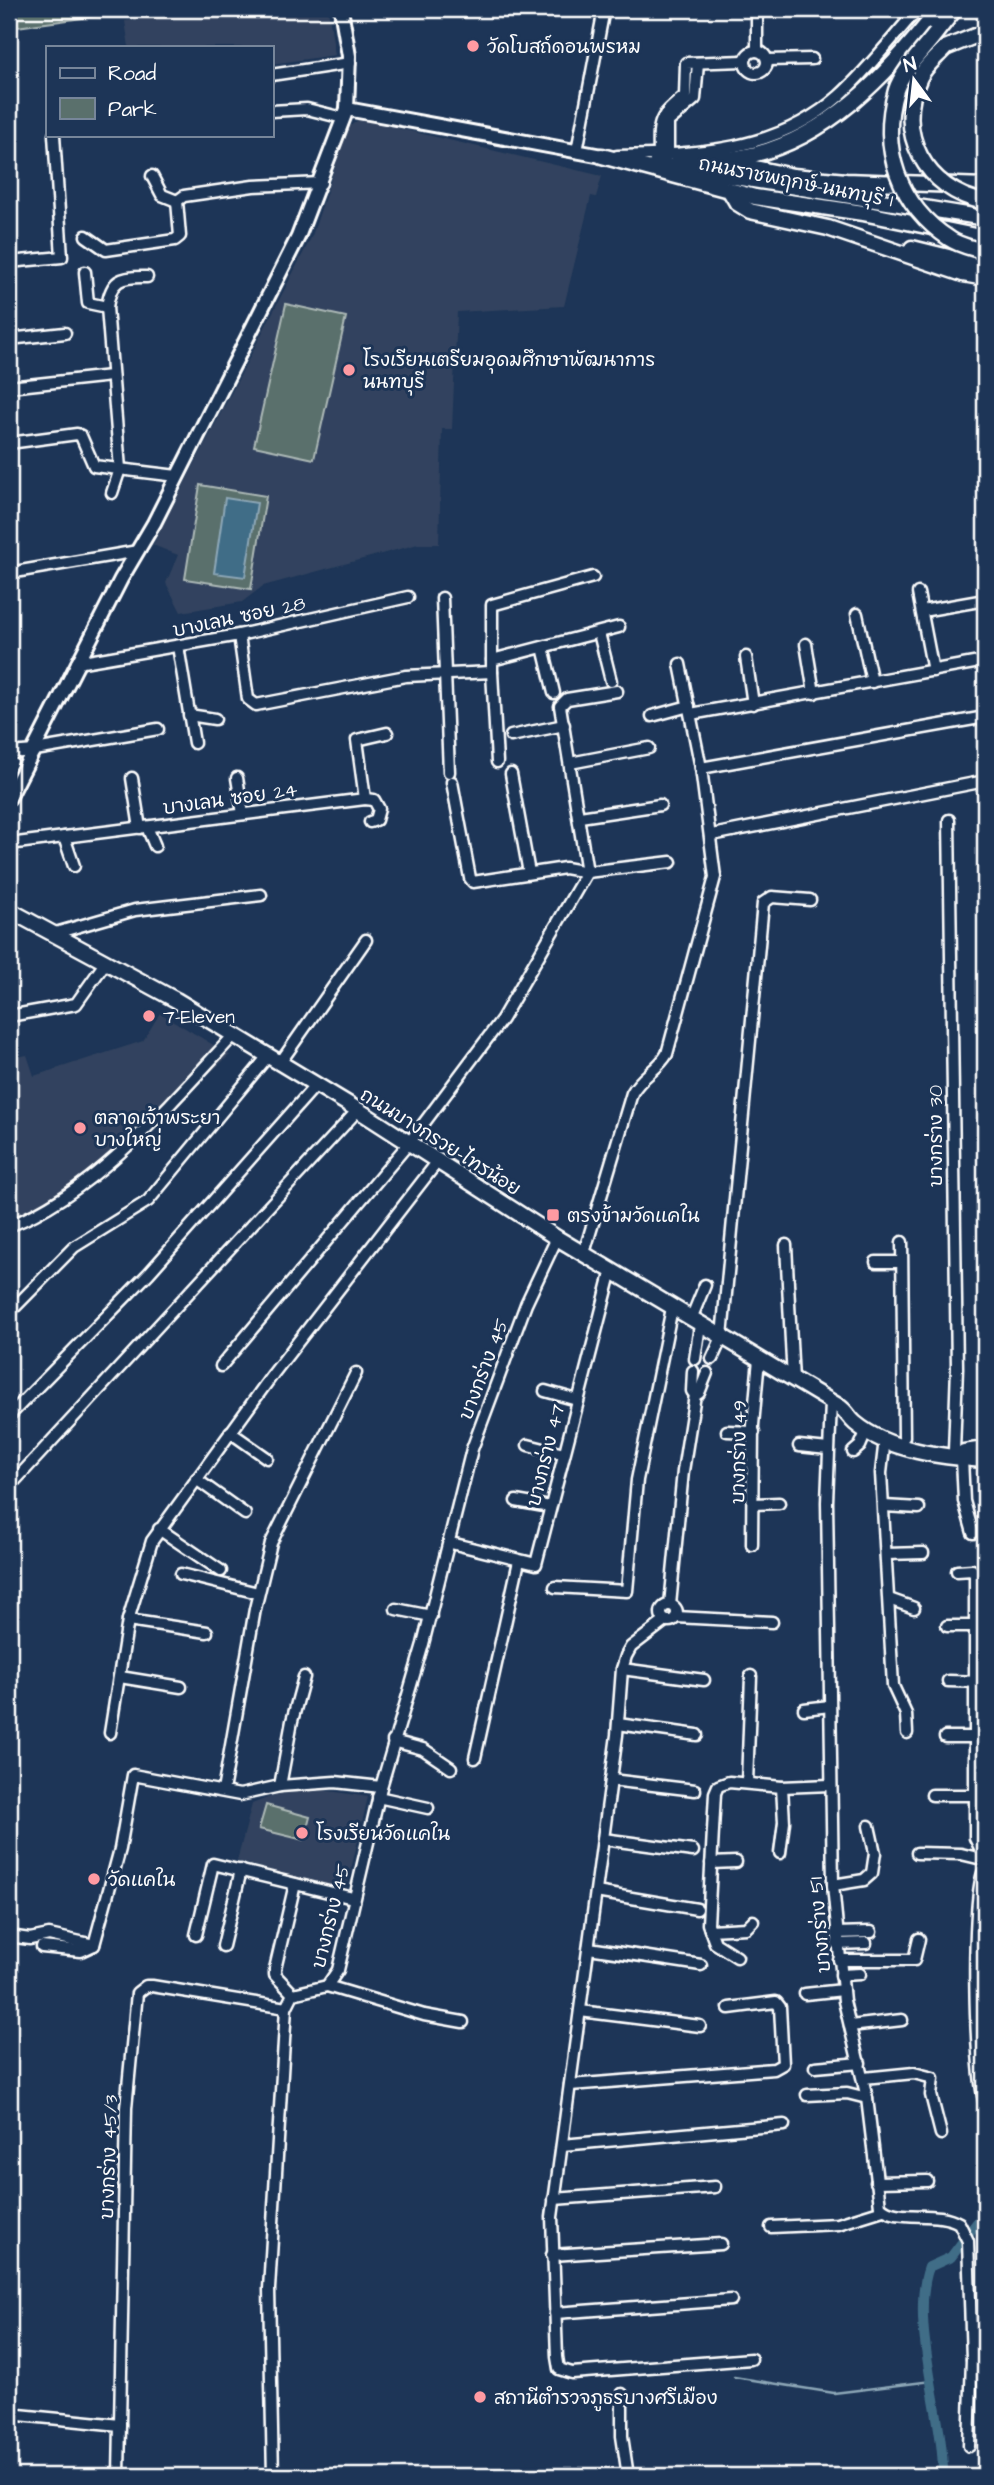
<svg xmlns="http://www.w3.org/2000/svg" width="994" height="2485" font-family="'Architects Daughter','Playpen Sans Thai',sans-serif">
	<rect width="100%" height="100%" fill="#1d3557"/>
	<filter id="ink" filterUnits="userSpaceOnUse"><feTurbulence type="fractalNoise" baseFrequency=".0143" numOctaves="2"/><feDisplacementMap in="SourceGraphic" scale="14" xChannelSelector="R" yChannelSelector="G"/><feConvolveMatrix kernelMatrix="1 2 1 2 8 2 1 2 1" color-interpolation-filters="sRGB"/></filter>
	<g filter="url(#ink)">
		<g fill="#32435e">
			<path d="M207,9H328L335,55L271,64V47H129L125,21Z"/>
			<path d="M359,119L602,176L596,197L591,196L564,306L457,312L452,429H442L439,544H418L263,586L242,602L181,612L166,583L178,555L153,545L312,236L348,128Z"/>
			<path d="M160,1013L230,1055L180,1099L123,1158L41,1220L9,1232V1059L27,1055L34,1076L143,1041Z"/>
			<path d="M298,1786L368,1797L346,1891L237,1861L252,1804Z"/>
		</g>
		<g fill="#5a706c" stroke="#acb8b6" stroke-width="2">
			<path d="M9,9H148L9,28Z"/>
			<path d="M286,304L346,317L314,459L254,446Z"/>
			<path d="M200,485L266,496L251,589L185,579Z"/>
			<path d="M266,1805L310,1817L304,1840L259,1829Z"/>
		</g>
		<path fill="#416d87" stroke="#8da7b7" stroke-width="2" d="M225,498L257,503L245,577L214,573Z"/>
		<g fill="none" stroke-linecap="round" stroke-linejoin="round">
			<path stroke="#8da7b7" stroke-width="2.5" d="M734,2377L834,2393L932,2381"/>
			<path stroke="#416d87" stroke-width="10" d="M943,2476C944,2415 909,2322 929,2267L951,2257L985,2212"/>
			<g stroke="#fff" stroke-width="15">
				<g id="minor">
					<path d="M757,9V51"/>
					<circle cx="756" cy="62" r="11"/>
					<path d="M767,60L812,59"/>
					<path d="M271,75L350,63"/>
					<path d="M271,111L307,109L343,118"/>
					<path d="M577,151L604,9"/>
					<path d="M659,155C658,120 658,118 685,96L686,63L744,61"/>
					<path d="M668,155V122L695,99L698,63"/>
					<path d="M617,156C697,154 776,152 839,96C868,70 892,38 918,9"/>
					<path d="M152,176L162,195L177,201"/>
					<path d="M86,236L106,250L175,240L180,236L177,201L184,196L253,186L321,183"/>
					<path d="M9,262L62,257L54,135"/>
					<path d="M85,272L88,303L107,307"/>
					<path d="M9,339L65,333"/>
					<path d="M9,387L111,376"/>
					<path d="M9,443L77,434L81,436L94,466L177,476"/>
					<path d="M112,493L120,469L107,307C111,280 120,276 147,277"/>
					<path d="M9,573L138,551"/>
					<path d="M918,593L933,671"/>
					<path d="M442,598L449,772"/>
					<path d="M922,611L985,600"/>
					<path d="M857,614L872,682"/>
					<path d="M599,633L611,681"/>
					<path d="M239,635L248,699L256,705L406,676L492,672V660L619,627"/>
					<path d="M806,644L814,693"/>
					<path d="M178,646L194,743"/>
					<path d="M543,647L554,693"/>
					<path d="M746,657L753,704"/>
					<path d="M492,660V605L593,577"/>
					<path d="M77,663L239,635L408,597"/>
					<path d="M492,672L497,762"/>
					<path d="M617,691L567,699L560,706L587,872L671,862"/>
					<path d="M691,714L985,661"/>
					<path d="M189,715L215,719"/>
					<path d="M652,716L689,706"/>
					<path d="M511,736L564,725"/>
					<path d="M35,750L158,729"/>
					<path d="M9,753L35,751"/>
					<path d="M570,763L649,748"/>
					<path d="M701,768L985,717"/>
					<path d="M511,774L529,873"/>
					<path d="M132,778L140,828"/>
					<path d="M237,778L243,814"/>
					<path d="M365,799L374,800L379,809L376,820L370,822"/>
					<path d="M580,817L660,805"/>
					<path d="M949,820L957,1368L954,1451"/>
					<path d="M147,827L155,846"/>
					<path d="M712,835L985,781"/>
					<path d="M64,837L74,866"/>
					<path d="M9,844L365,799L357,740L387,733"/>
					<path d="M52,934L135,910L261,895"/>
					<path d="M9,1016L76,1004L105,963"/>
					<path d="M280,1063L366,940"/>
					<path d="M9,1226C95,1193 173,1101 234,1035"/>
					<path d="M902,1242L904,1437"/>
					<path d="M786,1245L793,1380"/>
					<path d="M584,1253L632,1093C641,1076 658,1070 667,1054L715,877L701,768L680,664"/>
					<path d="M876,1262H900"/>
					<path d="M9,1313L74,1247L148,1201L268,1056"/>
					<path d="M691,1319L705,1285"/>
					<path d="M695,1359L700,1325"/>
					<path d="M712,1359L722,1337L725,1304L763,903L772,897L810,900"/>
					<path d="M221,1366L409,1143L502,1019L587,872L565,868L473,882L470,878L452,782"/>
					<path d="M545,1391L577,1400"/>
					<path d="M695,1395L699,1393L707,1373"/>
					<path d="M831,1402L827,1502L833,1885L844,2001L867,2098L880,2206C895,2223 936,2209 959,2223L968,2241L972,2359L985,2360"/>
					<path d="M9,1416L149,1273L315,1086"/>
					<path d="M727,1431L754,1432"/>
					<path d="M230,1432L267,1458"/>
					<path d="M885,1439L881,1473L893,1686L906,1714L907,1733"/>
					<path d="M528,1445L564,1454"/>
					<path d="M799,1446L828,1449"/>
					<path d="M853,1452L860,1446L867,1430"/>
					<path d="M962,1459L964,1501L973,1533"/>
					<path d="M196,1479L245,1514"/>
					<path d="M9,1487L358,1110"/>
					<path d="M516,1501L550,1507"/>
					<path d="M754,1504L779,1503"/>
					<path d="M884,1506L919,1508"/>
					<path d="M159,1529L221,1571"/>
					<path d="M451,1543L536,1564L612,1270"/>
					<path d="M752,1545L753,1425L759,1359"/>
					<path d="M886,1554L923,1553"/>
					<path d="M957,1571L972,1570L975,1575V1838L984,1856"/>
					<path d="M181,1574L258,1593"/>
					<path d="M555,1587L627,1591L637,1480L672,1308"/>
					<path d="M889,1599L914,1608"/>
					<circle cx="669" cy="1613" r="8"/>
					<path d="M670,1605L683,1471L695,1395L692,1391L693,1371"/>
					<path d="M396,1609L431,1616"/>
					<path d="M676,1617L772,1622"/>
					<path d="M128,1620L207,1632"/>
					<path d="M665,1621L631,1647L626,1656L622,1669L617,1735L552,2217L557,2357L559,2369L572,2373L751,2359"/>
					<path d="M947,1626H985"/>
					<path d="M622,1669L704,1680"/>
					<path d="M120,1677L181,1687"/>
					<path d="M948,1681L985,1682"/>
					<path d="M804,1709L830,1706"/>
					<path d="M618,1724L697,1735"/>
					<path d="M110,1733L128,1620L152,1541L273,1374L438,1161"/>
					<path d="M945,1737H985"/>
					<path d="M393,1741L423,1749L451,1768"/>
					<path d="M475,1758L519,1561"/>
					<path d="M611,1780L695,1790"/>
					<path d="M747,1783L751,1676"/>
					<path d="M280,1786L292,1721L304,1677"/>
					<path d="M223,1791L255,1609L271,1543L356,1373"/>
					<path d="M932,1795H985"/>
					<path d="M378,1797L428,1808"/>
					<path d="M603,1839L693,1851"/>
					<path d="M780,1853L784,1822L782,1787"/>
					<path d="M917,1853L961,1854L982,1859"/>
					<path d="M711,1863L736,1862"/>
					<path d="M983,1873C971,1906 974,2069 985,2104"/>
					<path d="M833,1885L864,1880L872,1873L875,1853L869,1826"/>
					<path d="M596,1892L697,1909"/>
					<path d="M710,1930L746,1928L753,1921"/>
					<path d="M836,1933L871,1932"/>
					<path d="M196,1935L213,1864L353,1898"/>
					<path d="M9,1936L30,1939L49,1935L94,1945L120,1849L133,1775L240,1795L280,1786L335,1782L381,1787"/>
					<path d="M837,1944L866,1943"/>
					<path d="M223,1946L241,1870"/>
					<path d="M42,1947L81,1951L94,1945"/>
					<path d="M589,1948L701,1965"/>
					<path d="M737,1957L715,1943L708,1924L715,1793L718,1786L729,1782L782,1787L830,1785"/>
					<path d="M839,1960H914L919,1939"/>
					<path d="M841,1975L860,1974"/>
					<path d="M327,1986L424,2015L463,2022"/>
					<path d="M293,1994L275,1975V1969L295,1884"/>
					<path d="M805,1994L843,1990"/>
					<path d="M580,2011L700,2026"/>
					<path d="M850,2026L902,2020"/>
					<path d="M815,2067L860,2063"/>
					<path d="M864,2078L914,2073L933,2078L931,2095L941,2134"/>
					<path d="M570,2085L774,2069L783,2064L780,2007L776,2002L729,2008"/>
					<path d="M807,2095L847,2093L867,2098"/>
					<path d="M562,2145L784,2125"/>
					<path d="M876,2182L927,2181"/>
					<path d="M554,2199L715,2187"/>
					<path d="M771,2227L838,2224L883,2210"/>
					<path d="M552,2255L721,2244"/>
					<path d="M555,2313L731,2300"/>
					<path d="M622,2394V2436L628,2476"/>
					<path d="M9,2414L120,2425"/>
					<path d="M969,2446L972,2359"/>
					<path d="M119,2476L126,2108L137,1993L146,1986H152L286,2008"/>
					<path d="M273,2476L269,2289L286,2008L293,1994L327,1986L338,1970L381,1787L423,1644L472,1449L526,1304L557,1238"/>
				</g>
			</g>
			<g stroke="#fff" stroke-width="18">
				<g id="tertiary">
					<path d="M347,109L602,156"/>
					<path d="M9,798L121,579L154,523L298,237L347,109L349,56L341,9"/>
				</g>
			</g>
			<g stroke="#fff" stroke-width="19">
				<g id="secondary">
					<path d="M936,33L955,9"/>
					<path d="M945,48L985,32"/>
					<path d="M602,156L755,197L863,213L985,238"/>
					<path d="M678,160C699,160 721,161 742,157C826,142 889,73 939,9"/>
					<path d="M726,162L793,176L846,181L985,186"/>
					<path d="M656,164L985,218"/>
					<path d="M730,191L737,203L750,211L828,228L963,274L985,278"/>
					<path d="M912,248L985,266"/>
					<path d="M9,910L176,1000L358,1110L557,1238L840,1407C847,1412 849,1418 855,1423C888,1451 944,1457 985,1460"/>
					<path d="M964,1452L985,1449"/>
				</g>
			</g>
			<use href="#minor" stroke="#1d3557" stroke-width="10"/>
			<use href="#tertiary" stroke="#1d3557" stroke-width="12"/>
			<use href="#secondary" stroke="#1d3557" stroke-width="14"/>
			<g stroke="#fff" stroke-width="19" stroke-linecap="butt">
				<g id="secondary-bridge">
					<path d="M936,33C924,49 902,71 896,90C879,148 899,206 950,239C960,246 974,248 985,252"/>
					<path d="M945,48C937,57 925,66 920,77C893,132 926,191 985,202"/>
				</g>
			</g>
			<use href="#secondary-bridge" stroke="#1d3557" stroke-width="14"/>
		</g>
	</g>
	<g fill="#ff9aa2" stroke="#1d3557" stroke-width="2.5">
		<circle cx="473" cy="46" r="7"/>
		<circle cx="349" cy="370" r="7"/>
		<circle cx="149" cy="1016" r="7"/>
		<circle cx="80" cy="1128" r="7"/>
		<rect x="546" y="1208" width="14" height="14" rx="3.5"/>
		<circle cx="302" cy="1833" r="7"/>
		<circle cx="94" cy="1879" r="7"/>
		<circle cx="480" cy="2397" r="7"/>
	</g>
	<g text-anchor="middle" stroke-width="6" stroke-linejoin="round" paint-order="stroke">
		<g font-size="19" fill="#fff" stroke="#1d3557" text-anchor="start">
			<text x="487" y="53">วัดโบสถ์ดอนพรหม</text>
			<text x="363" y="366">โรงเรียนเตรียมอุดมศึกษาพัฒนาการ<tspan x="363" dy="22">นนทบุรี</tspan></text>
			<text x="163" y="1023">7-Eleven</text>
			<text x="94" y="1124">ตลาดเจ้าพระยา<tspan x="94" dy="22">บางใหญ่</tspan></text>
			<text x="567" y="1222">ตรงข้ามวัดแคใน</text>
			<text x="316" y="1840">โรงเรียนวัดแคใน</text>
			<text x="108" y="1886">วัดแคใน</text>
			<text x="494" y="2404">สถานีตำรวจภูธรบางศรีเมือง</text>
		</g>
		<g font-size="19" fill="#fff" stroke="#1d3557">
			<text transform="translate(796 181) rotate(11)" y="7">ถนนราชพฤกษ์-นนทบุรี 1</text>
			<text transform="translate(239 616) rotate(-12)" y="7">บางเลน ซอย 28</text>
			<text transform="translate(230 798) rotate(-8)" y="7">บางเลน ซอย 24</text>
			<text transform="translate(935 1136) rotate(-90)" y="7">บางกร่าง 30</text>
			<text transform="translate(441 1141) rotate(32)" y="7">ถนนบางกรวย-ไทรน้อย</text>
			<text transform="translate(483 1369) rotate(-69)" y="7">บางกร่าง 45</text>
			<text transform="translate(738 1452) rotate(-89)" y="7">บางกร่าง 49</text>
			<text transform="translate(545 1455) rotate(-76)" y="7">บางกร่าง 47</text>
			<text transform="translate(330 1916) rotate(-76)" y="7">บางกร่าง 45</text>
			<text transform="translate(819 1925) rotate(-95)" y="7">บางกร่าง 51</text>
			<text transform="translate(108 2157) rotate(-88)" y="7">บางกร่าง 45/3</text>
		</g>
	</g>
	<rect width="994" height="2485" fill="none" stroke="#1d3557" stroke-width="35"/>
	<rect x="18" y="18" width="959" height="2450" fill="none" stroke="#fff" stroke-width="2.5" filter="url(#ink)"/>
	<rect x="46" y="46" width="228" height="91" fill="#1d3557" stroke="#77869a" stroke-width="2"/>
	<rect x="60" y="68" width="35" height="10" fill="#1d3557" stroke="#77869a" stroke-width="2"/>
	<text x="108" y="80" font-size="21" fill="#ffffff">Road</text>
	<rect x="60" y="98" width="35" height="21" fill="#5a706c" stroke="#77869a" stroke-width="2"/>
	<text x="108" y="116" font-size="21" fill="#ffffff">Park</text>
	<g transform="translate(914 80) rotate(345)" stroke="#1d3557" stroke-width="5" paint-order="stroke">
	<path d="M0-5L12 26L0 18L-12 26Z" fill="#ffffff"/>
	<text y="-10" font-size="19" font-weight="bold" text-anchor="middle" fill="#ffffff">N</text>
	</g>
</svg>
